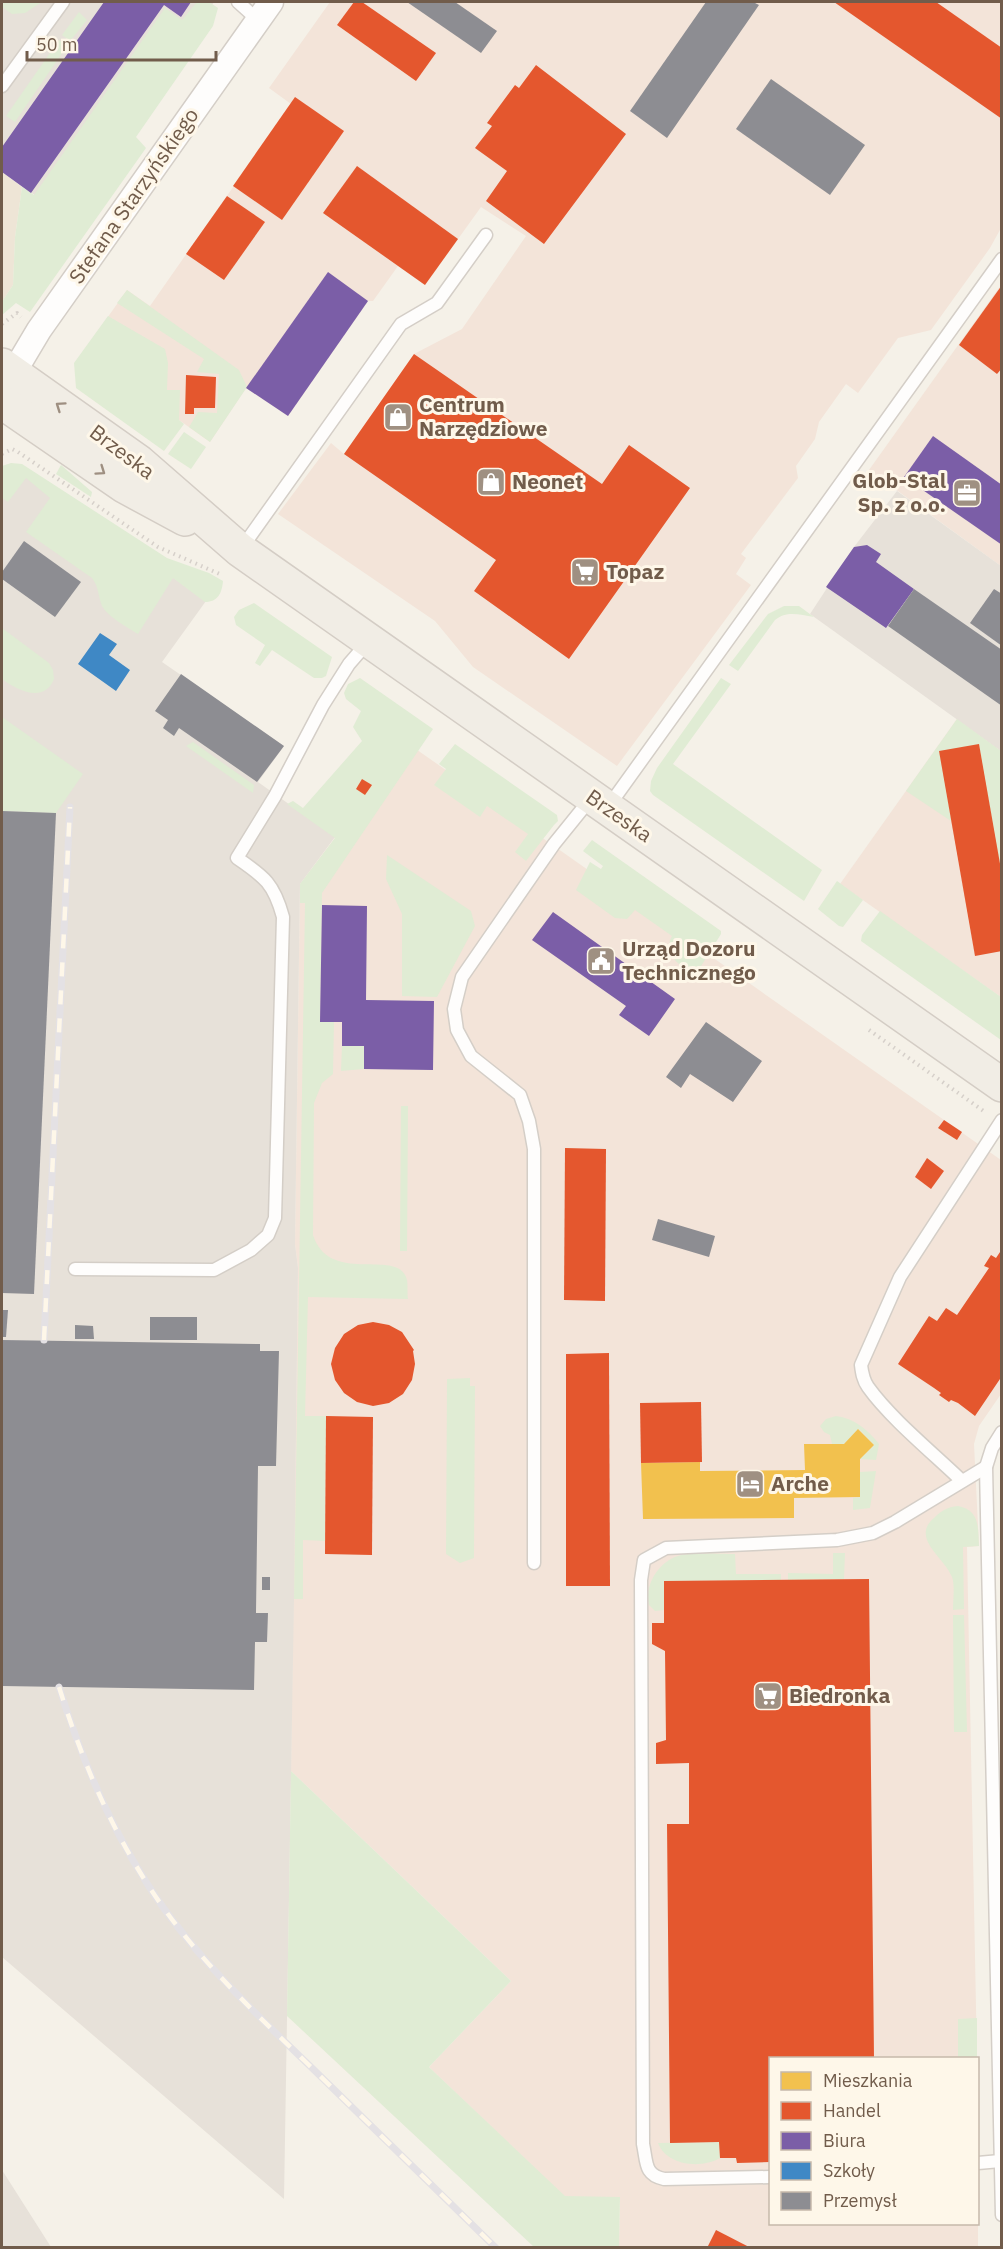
<svg xmlns="http://www.w3.org/2000/svg" width="1003" height="2249" font-family="'IBM Plex Sans',sans-serif">
	<rect width="100%" height="100%" fill="#f5f1e8"/>
	<path fill="#eee5d6" d="M2,172L22,187L15,237L13,285L3,300L2,316Z"/>
	<g fill="#f3e4d9">
		<path d="M330,2H1001V228L990,248L931,330L898,338L858,393L846,384L819,422L815,439L796,466L798,478L741,554L746,558L736,574L751,585L617,766L473,667L435,621L278,514L331,443L344,454L414,354L462,329L526,236L481,207L425,285L398,266L373,301H368L288,416L246,388L210,442L83,352L127,290L150,306L291,104L269,88Z"/>
		<path d="M1001,285V566L869,470Z"/>
		<path d="M957,719L1001,751V997L840,884Z"/>
		<path d="M413,747L1001,1160V1394L979,1426L974,1444L979,1546L967,1547L977,2058H770V2224H978V2068V2247H619L620,2197H565L429,2067L511,1981L291,1771L298,1268L295,1244L300,884L335,838L304,814Z"/>
	</g>
	<g fill="#e7e1d9">
		<path d="M2,2H214L63,215L2,172Z"/>
		<path d="M11,463L206,601L162,662L284,746L258,782L335,837L300,884L295,1244L298,1268L294,1599L284,2199L2,1957V476Z"/>
		<path d="M897,491L1001,566V751L810,614L854,547Z"/>
		<path d="M2,2170L51,2247H2Z"/>
	</g>
	<g fill="#e0ecd4">
		<path d="M2,2H42L25,13L12,14L2,7Z"/>
		<path d="M197,2H209L218,8L213,26L136,137L146,148L30,312L16,303L2,315L3,300L13,285L15,237L22,187L34,195L165,8L182,20Z"/>
		<path d="M79,12L87,20L70,41L62,35Z"/>
		<path d="M59,40L67,46L15,122L6,116Z"/>
		<path d="M127,290L239,370L247,387L210,442L189,427L198,412L217,413L219,374L197,372L204,359L117,303Z"/>
		<path d="M108,316L165,349L168,363L167,390H180L179,420L184,424L164,451L76,388L74,363Z"/>
		<path d="M184,432L206,447L191,469L168,454Z"/>
		<path d="M11,463L22,464L167,558L209,573L223,581C222,593 218,602 205,602L173,578L138,634C127,627 108,617 102,606C98,596 99,587 92,578L26,532L50,498L26,478L8,502L2,498V466Z"/>
		<path d="M61,465L92,492L91,497L56,474Z"/>
		<path d="M254,603L332,657L326,676L322,678H314L272,650L260,666L255,663L265,645L236,625L234,617L239,610Z"/>
		<path d="M784,606H799L814,617C800,615 787,610 775,620L738,671L729,665L768,614Z"/>
		<path d="M2,628L49,663L53,670L54,679C44,704 17,690 2,679Z"/>
		<path d="M360,678L433,729L322,893L320,1022H334L333,1074L322,1083L314,1103L313,1235C330,1287 399,1246 407,1280C408,1285 407,1293 408,1299L308,1297L305,1416H326L325,1541L303,1540V1599H294L305,903H300V884L335,838L287,804L293,801L303,808L362,741L353,727L361,711L346,699L344,693L348,684Z"/>
		<path d="M721,678L731,684L673,764L822,870L804,901L653,795L650,791L651,781L657,768Z"/>
		<path d="M2,717L83,774L56,813L2,811Z"/>
		<path d="M957,719L1001,751V869L951,821L906,791Z"/>
		<path d="M193,742L254,785L253,793L186,746Z"/>
		<path d="M455,744L557,815L558,821L554,825L526,861L515,852L528,834L487,806L480,817L434,785L446,769L439,764Z"/>
		<path d="M592,840L721,931V934L698,971C682,972 662,953 672,936L635,910L627,919L615,918L576,890L590,862L601,869L603,866L583,851Z"/>
		<path d="M387,855L471,911L475,926L437,997L402,996V914L386,879Z"/>
		<path d="M837,881L863,900L843,927L839,926L818,909Z"/>
		<path d="M880,911L1001,997V1040L861,941L862,935Z"/>
		<path d="M342,1046H364V1069L341,1071Z"/>
		<path d="M401,1106H408L407,1251H400Z"/>
		<path d="M470,1378V1386H475L474,1558L460,1563L446,1554L447,1379Z"/>
		<path d="M836,1416C854,1418 868,1430 879,1444L876,1460L860,1459L874,1445L859,1429L844,1444H832L830,1435L824,1432L820,1426L826,1419Z"/>
		<path d="M876,1471L870,1508L853,1510V1498L860,1497V1472Z"/>
		<path d="M958,1506C980,1510 978,1528 979,1546L963,1547L964,1609L953,1610C953,1600 955,1585 952,1577C945,1558 910,1538 934,1518C941,1511 947,1507 958,1506Z"/>
		<path d="M833,1553H845L844,1579L788,1580V1573L833,1574Z"/>
		<path d="M735,1554L736,1574H781V1580L664,1581V1610L655,1611L649,1605C644,1586 658,1562 678,1556C689,1552 721,1554 735,1554Z"/>
		<path d="M953,1615H964L967,1732H954Z"/>
		<path d="M291,1771L511,1981L429,2067L565,2196L620,2197L619,2247H534L287,2016Z"/>
		<path d="M977,2018V2058H958V2019Z"/>
		<path d="M719,2142L720,2158C701,2169 667,2166 658,2143Z"/>
	</g>
	<path fill="#f2c14e" d="M858,1429L874,1445L860,1459V1497L794,1498V1518L643,1519L641,1463L700,1462V1471L805,1470L804,1444H844Z"/>
	<g fill="#e4572e">
		<path d="M354,2H362L436,53L416,81L337,25Z"/>
		<path d="M834,2H936L1002,48V119Z"/>
		<path d="M536,65L626,134L544,244L486,201L507,171L475,148L492,126L487,123L515,85L519,88Z"/>
		<path d="M295,97L344,131L282,220L233,186Z"/>
		<path d="M357,166L458,239L425,285L323,213Z"/>
		<path d="M227,196L265,222L224,280L186,254Z"/>
		<path d="M1002,285V368L997,374L959,345Z"/>
		<path d="M414,354L602,484L629,445L690,488L569,659L474,591L496,560L344,454Z"/>
		<path d="M186,375L216,377L215,408H194V414H185Z"/>
		<path d="M979,744L1002,875V951L975,956L939,751Z"/>
		<path d="M362,779L372,785L365,795L356,789Z"/>
		<path d="M944,1120L962,1132L957,1140L938,1128Z"/>
		<path d="M565,1148L606,1149L605,1301L564,1300Z"/>
		<path d="M927,1158L944,1171L931,1189L915,1177Z"/>
		<path d="M1002,1249V1376L975,1416L958,1403L951,1400L949,1402L939,1395L941,1393L934,1388L898,1364L929,1316L937,1321L946,1308L957,1315L989,1268L984,1266L991,1255L996,1258Z"/>
		<path d="M373,1322L389,1325L402,1332L414,1350L413,1351L415,1364L412,1380L403,1394L389,1403L373,1406L357,1402L344,1393L335,1380L331,1364L335,1348L344,1334L358,1325Z"/>
		<path d="M609,1353L610,1586H566V1354Z"/>
		<path d="M701,1402L702,1462L641,1463L640,1403Z"/>
		<path d="M326,1416L373,1417L372,1555L325,1554Z"/>
		<path d="M869,1579L874,2058H770V2162L737,2163L736,2158H720L719,2142L670,2143L667,1824H689V1763L656,1764V1743L666,1740L665,1651L652,1644V1623H664V1581Z"/>
		<path d="M716,2230L751,2248H707Z"/>
	</g>
	<g fill="#7b5ea7">
		<path d="M104,2H191L181,17L164,5L31,193L2,172V147Z"/>
		<path d="M328,272L368,301L288,416L246,388Z"/>
		<path d="M933,436L1002,485V545L904,477Z"/>
		<path d="M867,545L881,554L876,562L914,589L886,628L826,587L854,547Z"/>
		<path d="M322,905L367,906L366,1000L434,1001L433,1070L364,1069V1046H342V1022H320Z"/>
		<path d="M553,912L675,999L649,1036L619,1015L626,1006L532,940Z"/>
	</g>
	<path fill="#3f88c5" d="M100,633L117,644L109,655L130,670L116,691L78,664Z"/>
	<g fill="#8d8d92">
		<path d="M407,2H455L497,31L481,53Z"/>
		<path d="M706,2H753L759,5L667,138L630,111Z"/>
		<path d="M771,79L865,145L830,195L736,129Z"/>
		<path d="M24,541L81,582L55,617L2,579V572Z"/>
		<path d="M914,589L1002,650V706L888,626Z"/>
		<path d="M994,589L1002,594V646L970,623Z"/>
		<path d="M181,674L284,746L257,782L179,728L174,736L163,728L168,720L155,711Z"/>
		<path d="M2,811L56,813L34,1294L2,1293Z"/>
		<path d="M706,1022L762,1061L733,1102L690,1074L681,1088L666,1077Z"/>
		<path d="M658,1219L715,1236L709,1257L652,1240Z"/>
		<path d="M2,1310H8L6,1337H2Z"/>
		<rect x="150" y="1317" width="47" height="23"/>
		<path d="M75,1325L93,1326L94,1339H75Z"/>
		<path d="M2,1340L260,1344V1351H279L276,1466H258L256,1613H268L267,1642H255L254,1690L2,1686Z"/>
		<rect x="262" y="1577" width="8" height="13"/>
	</g>
	<g fill="none" stroke-linecap="round" stroke-linejoin="round">
		<g stroke="#d4cec7" stroke-width="15">
			<g id="lane">
				<path d="M238,2L258,20"/>
				<path d="M2,86L63,2"/>
				<path d="M241,549L401,324L437,303L486,235"/>
				<path d="M608,807L1002,259"/>
				<path d="M75,1269L214,1270L251,1250L268,1235L275,1218L283,917C274,884 265,877 237,858L275,796L323,705L349,664L368,642"/>
				<path d="M1002,1432L992,1448L986,1467L1002,2215"/>
				<path d="M962,1481C933,1453 891,1419 868,1387C863,1380 862,1373 861,1365L900,1277L1002,1120"/>
				<path d="M534,1563V1149L529,1121L520,1095L471,1056L457,1030L454,1009L462,977L554,844L592,797"/>
				<path d="M978,2163L1000,2161"/>
				<path d="M770,2177L664,2179C644,2175 647,2162 643,2144L641,1580L644,1560L666,1548L837,1540L873,1533L895,1522L986,1467"/>
			</g>
		</g>
		<g stroke="#d4cec7" stroke-width="27">
			<path id="street" d="M5,387L39,330L271,2"/>
		</g>
		<g stroke="#d4cdc5" stroke-width="36">
			<g id="primary">
				<path d="M2,365L139,462L240,550L1002,1085"/>
				<path d="M2,402L124,486L185,519"/>
			</g>
		</g>
		<g stroke="#d6d0ca" stroke-width="4" stroke-dasharray="1.5 4.5" stroke-linecap="butt">
			<path d="M2,324L17,313L21,317"/>
			<path d="M2,454L12,449L18,452L158,547L222,575"/>
			<path d="M869,1030L985,1112"/>
		</g>
		<use href="#lane" stroke="#fefdfc" stroke-width="12"/>
		<use href="#street" stroke="#fefdfc" stroke-width="24"/>
		<use href="#primary" stroke="#f1ede5" stroke-width="33"/>
		<g stroke="#e4e1e4" stroke-width="7">
			<g id="rail">
				<path d="M44,1340L70,807"/>
				<path d="M59,1687C81,1757 108,1823 148,1885C192,1954 252,2010 311,2067C372,2127 434,2187 496,2248"/>
			</g>
		</g>
		<use href="#rail" stroke="#fef7e9" stroke-width="4.5" stroke-dasharray="14" stroke-linecap="butt"/>
	</g>
	<defs><path id="oneway-chevron" d="M-2-3.5L2.5 0L-2 3.5" fill="none" stroke-width="1.6" stroke-linecap="round" stroke-linejoin="round" transform="scale(1.5)"/></defs>
	<g stroke="#9e8f81">
		<use href="#oneway-chevron" transform="translate(60 406) rotate(-145)"/>
		<use href="#oneway-chevron" transform="translate(101 471) rotate(35)"/>
	</g>
	<defs>
		<g id="shop-square" transform="scale(1.5)"><rect x="-9" y="-9" width="18" height="18" rx="4" fill="#9f9082" stroke="#fef7e9"/><path d="M-5-2.5h2.3a2.7 3.5 0 0 1 5.4 0H5L5.5 6h-11ZM-1.5-2.5h3a1.5 2.3 0 0 0-3 0Z" fill="#fff"/></g>
		<g id="office-square" transform="scale(1.5)"><rect x="-9" y="-9" width="18" height="18" rx="4" fill="#9f9082" stroke="#fef7e9"/><path d="M-6-3h4V-5.5h4V-3h4V5H-6ZM-1-4.5V-3h2v-1.5ZM-6 0V1H6V0Z" fill="#fff"/></g>
		<g id="supermarket-square" transform="scale(1.5)"><rect x="-9" y="-9" width="18" height="18" rx="4" fill="#9f9082" stroke="#fef7e9"/><path d="M-6-5.5h2.5l.6 2H6L4.5 2H-2.5L-4.4-4H-6ZM-1.5 3.2a1.3 1.3 0 1 0 .1 0ZM3 3.2a1.3 1.3 0 1 0 .1 0Z" fill="#fff"/></g>
		<g id="civic-square" transform="scale(1.5)"><rect x="-9" y="-9" width="18" height="18" rx="4" fill="#9f9082" stroke="#fef7e9"/><path d="M-.6-6.5H3V-4.5H.6V-3L4-1V1h2V6H-6V1h2V-1L-.6-3ZM-1.2 2.5V6h2.4V2.5Z" fill="#fff"/></g>
		<g id="hotel-square" transform="scale(1.5)"><rect x="-9" y="-9" width="18" height="18" rx="4" fill="#9f9082" stroke="#fef7e9"/><path d="M-6-4.5h1.5V1H6V5H4.5V3h-9V5H-6ZM-4 0a1.8 1.8 0 1 1 3.6 0ZM.5 0V-2.5h3Q6-2.5 6 0Z" fill="#fff"/></g>
	</defs>
	<g fill-rule="evenodd">
		<use href="#shop-square" x="398" y="417"/>
		<use href="#shop-square" x="491" y="482"/>
		<use href="#office-square" x="967" y="493"/>
		<use href="#supermarket-square" x="585" y="572"/>
		<use href="#civic-square" x="601" y="961"/>
		<use href="#hotel-square" x="750" y="1484"/>
		<use href="#supermarket-square" x="768" y="1696"/>
	</g>
	<g text-anchor="middle" stroke-width="6" stroke-linejoin="round" paint-order="stroke">
		<g font-size="21" fill="#715c4b" stroke="#fef7e9">
			<text transform="translate(134 196) rotate(-55)" y="7">Stefana Starzyńskiego</text>
			<text transform="translate(122 452) rotate(37)" y="7">Brzeska</text>
			<text transform="translate(619 816) rotate(35)" y="7">Brzeska</text>
		</g>
		<g font-size="21" font-weight="bold" fill="#715c4b" stroke="#fef7e9" text-anchor="start">
			<text x="419" y="412">Centrum<tspan x="419" dy="24">Narzędziowe</tspan></text>
			<text x="946" y="488" text-anchor="end">Glob-Stal<tspan x="946" dy="24">Sp. z o.o.</tspan></text>
			<text x="512" y="489">Neonet</text>
			<text x="606" y="579">Topaz</text>
			<text x="622" y="956">Urząd Dozoru<tspan x="622" dy="24">Technicznego</tspan></text>
			<text x="771" y="1491">Arche</text>
			<text x="789" y="1703">Biedronka</text>
		</g>
	</g>
	<rect width="1003" height="2249" fill="none" stroke="#715c4b" stroke-width="6"/>
	<rect x="769" y="2057" width="210" height="168" fill="#fef7e9" stroke="#c6b9aa" stroke-width="1.5"/>
	<rect x="781" y="2072" width="30" height="18" fill="#f2c14e" stroke="#c6b9aa" stroke-width="1.5"/>
	<text x="823" y="2087" font-size="18" fill="#715c4b">Mieszkania</text>
	<rect x="781" y="2102" width="30" height="18" fill="#e4572e" stroke="#c6b9aa" stroke-width="1.5"/>
	<text x="823" y="2117" font-size="18" fill="#715c4b">Handel</text>
	<rect x="781" y="2132" width="30" height="18" fill="#7b5ea7" stroke="#c6b9aa" stroke-width="1.5"/>
	<text x="823" y="2147" font-size="18" fill="#715c4b">Biura</text>
	<rect x="781" y="2162" width="30" height="18" fill="#3f88c5" stroke="#c6b9aa" stroke-width="1.5"/>
	<text x="823" y="2177" font-size="18" fill="#715c4b">Szkoły</text>
	<rect x="781" y="2192" width="30" height="18" fill="#8d8d92" stroke="#c6b9aa" stroke-width="1.5"/>
	<text x="823" y="2207" font-size="18" fill="#715c4b">Przemysł</text>
	<path d="M27 51v9h189v-9" fill="none" stroke="#715c4b" stroke-width="3"/>
	<text x="36" y="51" font-size="18" fill="#715c4b" stroke="#fef7e9" stroke-width="4.5" paint-order="stroke">50 m</text>
</svg>
